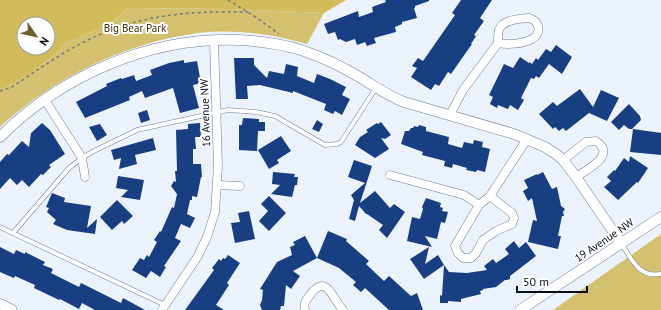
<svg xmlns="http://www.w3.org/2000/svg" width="661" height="310" font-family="'PT Sans',sans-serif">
	<rect width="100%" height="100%" fill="#ecf2fc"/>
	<g fill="#d4c16f">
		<path d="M128,8L232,9L324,13L307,44C272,34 234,29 198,33C124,43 55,77 0,127V90L29,75L50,58L66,43L105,26L117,18Z"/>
		<path d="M661,234V310H553Z"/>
	</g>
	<path fill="#d2bc5a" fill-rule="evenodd" d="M0,0H346L324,13L232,9L128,8L117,18L105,26L66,43L50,58L29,75L0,90ZM24,24H48V48H24Z"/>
	<g fill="#183f81">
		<path d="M385,0H429V1L415,6V8H414L417,18L402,22V24L395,27L396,32L374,38L376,43L367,46L365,42L357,45L355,39L346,42L340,39L338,40L335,32L328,34L324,24L358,11L359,17L373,12L372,7L386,2Z"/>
		<path d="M461,0H492L480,18L484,21L474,35L476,36L471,44H472L451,74L448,72L439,86L435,84L431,90L411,77L417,68L412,66L418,58L423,61L455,15L452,13Z"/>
		<path d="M556,45L572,57L562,74L549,64L539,78L536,76L534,79L531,78L521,98L524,100L518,110L510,105L508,109L498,105L497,108L490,104L493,97L489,95L491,91L504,64L513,68L520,57L529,63V62L532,64L536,58L538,60L546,49L551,52Z"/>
		<path d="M234,58H254V65L267,78L269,71L284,74L286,64L298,67L297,76L314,83L317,74L330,79L346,87L342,95L350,99L342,115L335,111L333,114L324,110L326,104L293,91V93L260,85L247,86L248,99H236Z"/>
		<path d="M184,60V63L197,61L201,83L193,85L199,108L180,113L173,88L145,98L142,91L129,97L130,100L85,118L76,102L107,86L106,84L121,78L122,79L134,75L136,81L152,75L150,70L169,63Z"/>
		<path d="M580,89L593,107L601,90L619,98L607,121L589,113L566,131L563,128L559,131L555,127L553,129L539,114L553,102L557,106Z"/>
		<path d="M629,104L640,116L641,120L632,129H629L624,125L619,130L611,122Z"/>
		<path d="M147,110L150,120L141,123L138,113Z"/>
		<path d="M243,118L259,119V122H265V131H258L257,151L239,150V125H242Z"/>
		<path d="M317,120L323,124L319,132L312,129Z"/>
		<path d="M381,122L391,135L385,139L381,138L389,149L375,158L355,145L360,137L368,132L366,130L377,123L378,124Z"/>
		<path d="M42,123L50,130L65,154L49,165L51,167L43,175L41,174L29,187L22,180L17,185L10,178L0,189V162L7,154L9,155L22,141L29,147L31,133Z"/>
		<path d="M200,123L201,137H195L196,149H193V164H201L202,177H201L197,197L192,196V200H190L187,214L195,218L190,228L181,224L175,238L181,241L164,266L166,267L160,277L151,271L146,278L132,270L140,258L144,260L147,255L149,257L157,242L154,240L160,231L161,232L172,207L174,208L177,194L171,186L174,181L176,182L175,171H177L176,130L188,129V124Z"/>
		<path d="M100,124L107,135L97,141L89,127Z"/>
		<path d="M419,125L426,127V131L449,137L448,144L462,148L464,142L473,144L474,140L483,142L482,147L490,149L485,172L477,170L476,172L466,170L467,168L453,164L452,168L444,166L445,161L422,155L423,152L401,144L405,131H409L411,128H413L414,126L418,127Z"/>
		<path d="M633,129L661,133V155L630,152Z"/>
		<path d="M281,136L291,151L277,160L279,163L269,169L258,150Z"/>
		<path d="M153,138L156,150L135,155L137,164L119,169L121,158L114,160L111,150Z"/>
		<path d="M630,156L648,168L638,183L637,182L618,200L604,187L611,181L607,177L614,170L615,171L624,158L629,162Z"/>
		<path d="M354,160L372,166L360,203L375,191L390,208L394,204L405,212L387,238L379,230L383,225L367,214H366L359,206L355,221L349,219L354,200L351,195L365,183L348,177Z"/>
		<path d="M273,172L295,174L294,177H298L297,185H295L292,197L271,194L280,185L272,184Z"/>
		<path d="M543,172L552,189L557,187L561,206L565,209L563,212L564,216H562L558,236H561L558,249L528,242L533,220L537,221L532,198L528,201L523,191L528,188L524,180L537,174V175Z"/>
		<path d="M118,176L144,180L140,200L121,197L128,190L116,188Z"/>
		<path d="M52,193L65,198L64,202L91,206L87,228L97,219L95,234L67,230L53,224L56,220L47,212L49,208L46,207Z"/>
		<path d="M269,196L286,213L269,231L259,221L268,211L261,204Z"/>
		<path d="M426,198L441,203L440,207L443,208L442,211L448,212L445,223L441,222L437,239L425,236L432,247L407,241L412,217L420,219L423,209L422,207Z"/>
		<path d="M117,200L133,216L124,224L122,221L112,230L100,217Z"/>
		<path d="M249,211L255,239L235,243L231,223L240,222L238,213Z"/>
		<path d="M328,231L347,239L346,241L369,261L366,264L384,281L389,276L411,296L417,293L423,310H389L365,288L361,292L353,285L356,282L339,268L317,258L293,271L300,276L291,289L286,285L284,306H281L280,310H262L260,305L262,300L263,290L260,289L277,262L292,255L290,247L295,245L293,242L305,236L317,258Z"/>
		<path d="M514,241L519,248L526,242L536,256L510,276V279L507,280H505L496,287L483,289V290L480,291L481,294L461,299V302L448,301V303H440V295L442,296L444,265L449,272L467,273L487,270L484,266L493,259L496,263L509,254L505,249Z"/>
		<path d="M0,247L14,254L16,250L25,254V252L45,262L43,265L53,269L51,273L79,287L81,283L121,303L123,298L145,310H95L82,303L79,309L60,299L59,300L34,288L35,285L15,276L14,278L0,272Z"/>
		<path d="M429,247L425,264L438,255L444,265L424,279L410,259Z"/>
		<path d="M228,255L240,263L227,283L229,285L216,305L224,310H185L214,270L212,268L219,259L221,261L223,258L225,259Z"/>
	</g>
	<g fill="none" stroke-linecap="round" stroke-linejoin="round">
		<g stroke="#707e95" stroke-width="5">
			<g id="service">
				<path d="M0,227L165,305"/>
				<path d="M13,233L69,168L82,158L92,152L137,130L228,110L256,112L275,116L325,145L337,144L341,142L376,88"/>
				<path d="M621,243C632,259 638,278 661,274"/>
			</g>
		</g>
		<g stroke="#707e95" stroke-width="9">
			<g id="minor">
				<path d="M529,18C540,21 542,33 532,39C523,44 508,45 498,43C498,39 498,33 499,30C503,19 520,19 529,18Z"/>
				<path d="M45,100L82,158L85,177"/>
				<path d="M450,115L463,90L498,43"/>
				<path d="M563,160L586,142L596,141C617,155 588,169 576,177"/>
				<path d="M390,175L464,195L479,205L490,196L527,139"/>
				<path d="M218,185L240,186"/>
				<path d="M479,205L455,246L458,253L463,258H471L476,253L483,240L496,231L512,224L514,218L512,213L490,196"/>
				<path d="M162,310L198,256L207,237L215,212L218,166L214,41"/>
				<path d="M305,310C303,304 306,300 310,295C327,272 332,299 343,310"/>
			</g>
		</g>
		<g stroke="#707e95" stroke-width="11">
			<g id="tertiary">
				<path d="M0,137C62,75 150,37 238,40C259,41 281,44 301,50C322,57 343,67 361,78C376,87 388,96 404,102L514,134L545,147L556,154L563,160L576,177L621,243"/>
				<path d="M0,304L12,310"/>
				<path d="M520,310L661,217"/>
			</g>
		</g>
		<g stroke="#767c85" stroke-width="1.5" stroke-dasharray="3 3" stroke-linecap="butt">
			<path d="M228,0L254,16L279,34"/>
			<path d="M0,91L12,87C35,72 58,55 82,43C138,14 187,11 248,12"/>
		</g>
		<use href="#service" stroke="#fff" stroke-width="4"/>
		<use href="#minor" stroke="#fff" stroke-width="8"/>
		<use href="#tertiary" stroke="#fff" stroke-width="10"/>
	</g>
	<g text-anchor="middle" stroke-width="4" stroke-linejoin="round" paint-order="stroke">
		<g font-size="11" fill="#3c3307" stroke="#fff">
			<text x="135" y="32">Big Bear Park</text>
		</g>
		<g font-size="11" fill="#080d15" stroke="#fff">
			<text transform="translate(205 113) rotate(-92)" y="4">16 Avenue NW</text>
			<text transform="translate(604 240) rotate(-34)" y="4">19 Avenue NW</text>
		</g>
	</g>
	<g transform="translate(36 36) rotate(124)"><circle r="19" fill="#ffffff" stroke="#9c9ea1"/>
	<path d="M0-3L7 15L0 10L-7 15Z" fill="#6d612e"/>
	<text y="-6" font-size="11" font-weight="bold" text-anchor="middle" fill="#080d15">N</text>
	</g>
	<path d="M517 286v6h70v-6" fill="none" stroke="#080d15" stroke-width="2"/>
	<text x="523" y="286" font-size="12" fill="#080d15" stroke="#ffffff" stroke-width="3" paint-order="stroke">50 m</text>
</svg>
